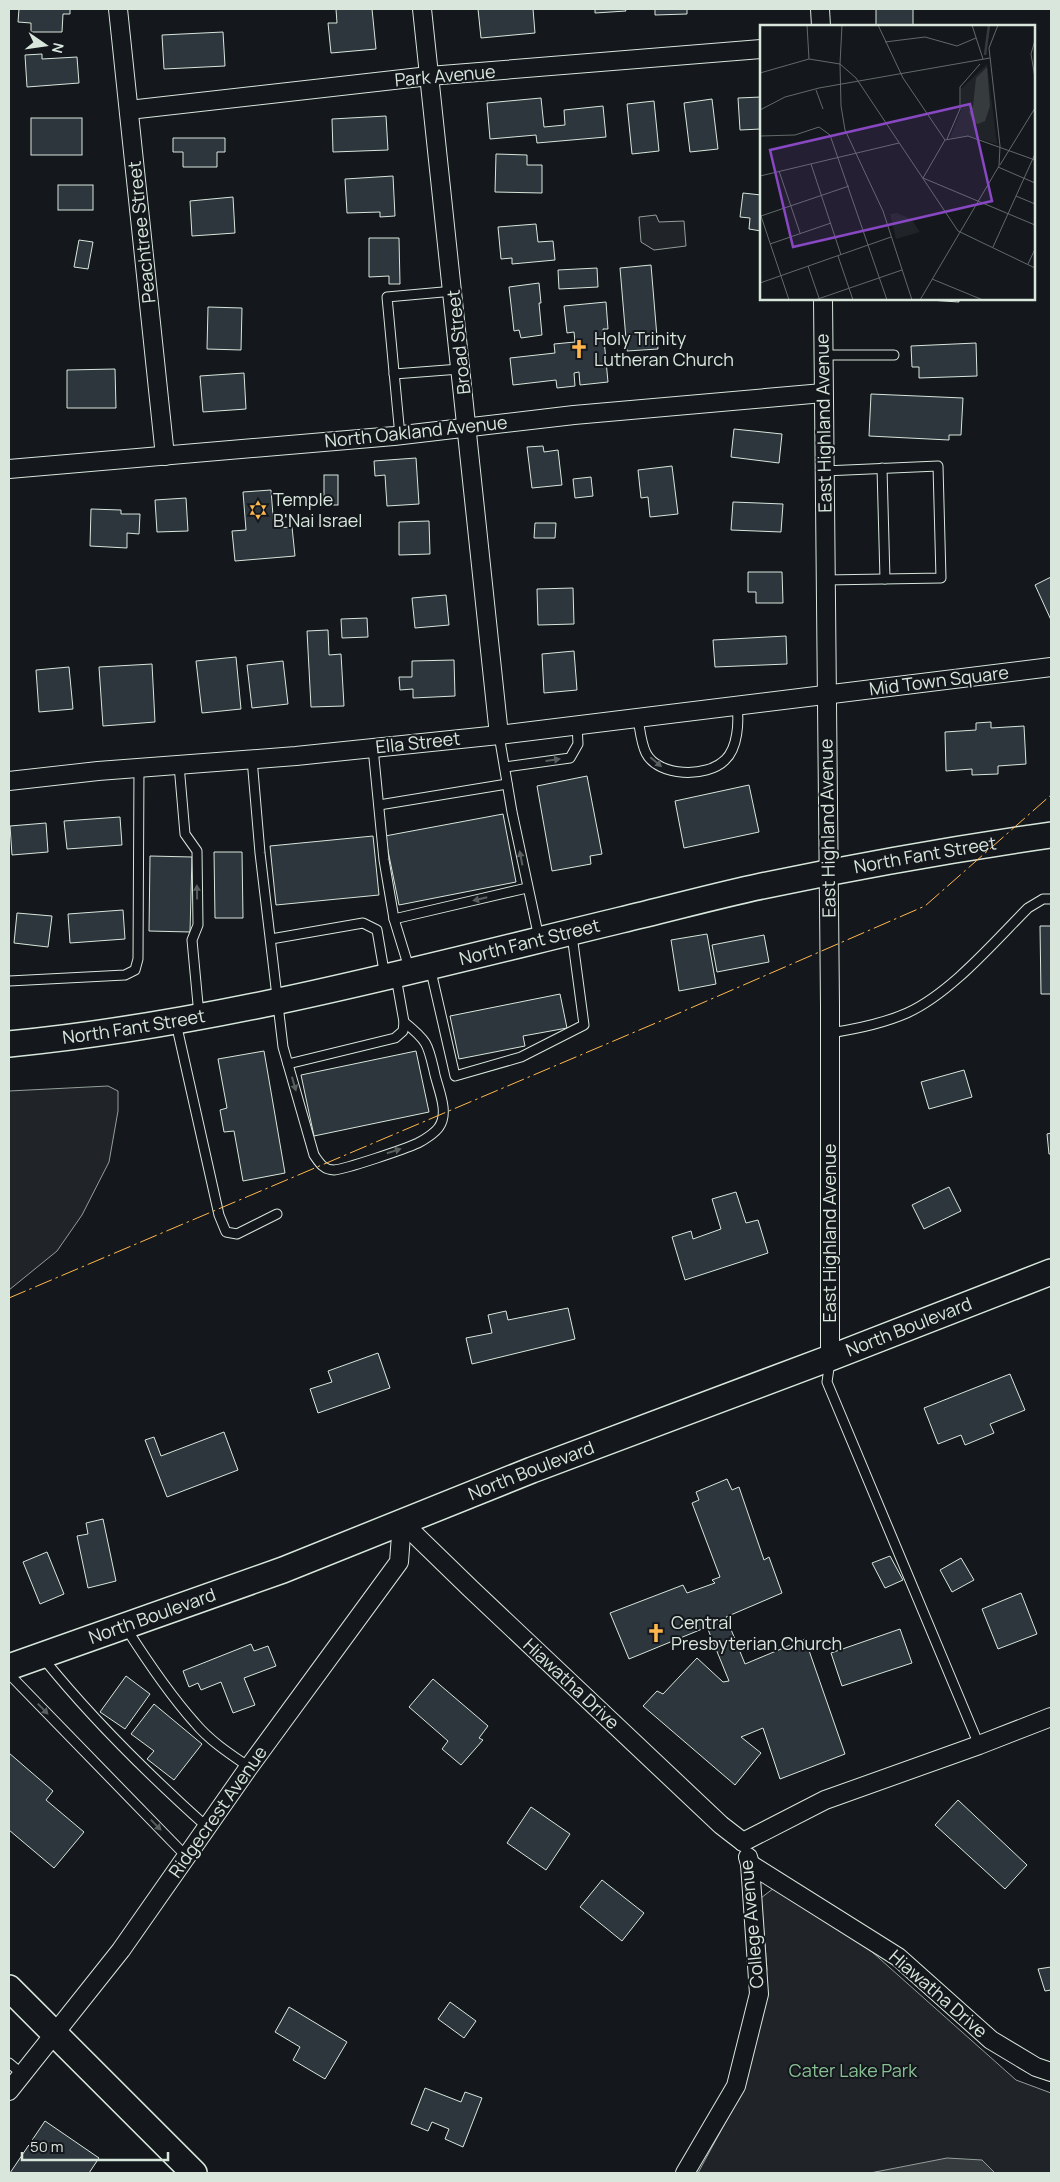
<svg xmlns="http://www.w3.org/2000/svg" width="1060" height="2182" font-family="Manrope,sans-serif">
	<rect width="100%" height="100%" fill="#14181c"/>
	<g fill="#202428" stroke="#939e99">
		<path d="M656,215L659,222L684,221L686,246L654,250L641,242L639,217Z"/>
		<path d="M108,1086L118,1091V1111L109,1162L82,1215L57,1251L9,1290V1091Z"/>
		<path d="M774,1888L871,1951L1016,2080L1051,2093V2173H698L731,2112L758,2036L767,1969L761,1898Z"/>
	</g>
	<path fill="#363b3e" stroke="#939e99" d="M947,2158L982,2160L995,2173H870Z"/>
	<g fill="#2c363c" stroke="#d8e6dc">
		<path d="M19,9H70V14H63L62,32H31V23L18,22Z"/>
		<path d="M336,9H372L376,49L331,53L328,23H337Z"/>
		<path d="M478,9H533L535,33L481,38Z"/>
		<path d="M595,9H625L626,11L595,13Z"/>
		<path d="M655,9H687V14L655,15Z"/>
		<rect x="876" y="9" width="37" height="17"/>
		<path d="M223,32L225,66L164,69L162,35Z"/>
		<path d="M42,54V59L77,57L79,83L27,87L25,55Z"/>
		<path d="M761,97V129L740,130L738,98Z"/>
		<path d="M541,98L544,127L565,125L564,110L603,106L606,137L537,143L536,135L490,139L487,103Z"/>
		<path d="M712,99L718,149L690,152L684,103Z"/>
		<path d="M654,101L659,151L632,154L627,104Z"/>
		<path d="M386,116L388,150L333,152L332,119Z"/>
		<rect x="31" y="118" width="51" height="37"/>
		<path d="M173,138H225V152H217V167H183V152H173Z"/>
		<path d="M496,154L527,155V165H542V193L495,192Z"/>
		<path d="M393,176L395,216L380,217V212L347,213L345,179Z"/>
		<rect x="58" y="185" width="35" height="25"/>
		<path d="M743,193L761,195V231L749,229L750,218L740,217Z"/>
		<path d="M233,197L235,233L192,236L190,201Z"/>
		<path d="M536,224L538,242L553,241L555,260L512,264V258L501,259L498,227Z"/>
		<path d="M369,238H399L400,284H389V276L369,277Z"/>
		<path d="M79,240L93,242L88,269L74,267Z"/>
		<path d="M651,265L658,349L627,351L620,268Z"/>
		<path d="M597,268L598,287L559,289L558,270Z"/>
		<path d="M539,283L541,303H539L542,335L521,338L519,330L514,331L509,287Z"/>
		<path d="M914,299H959V302Z"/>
		<path d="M606,302L608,329H603L608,382L580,385L579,372L574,373L575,386L557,388L556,380L513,385L510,358L555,353L554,344L575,342L574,332L567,333L564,306Z"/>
		<path d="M208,307L242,308L241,350L207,349Z"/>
		<path d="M976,343L977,376L919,378V367H912L911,346Z"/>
		<path d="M115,369L116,408H67V370Z"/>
		<path d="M244,373L246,409L203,412L200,376Z"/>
		<path d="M871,394L963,398L961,435H949V440L869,436Z"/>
		<path d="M734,429L782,434L779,463L731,457Z"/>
		<path d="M543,446L544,452L558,450L562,485L532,488L527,447Z"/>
		<path d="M416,458L419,504L387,506L385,475L375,476L374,461Z"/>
		<path d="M672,466L678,514L650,517L648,497L641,498L638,470Z"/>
		<rect x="324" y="475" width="14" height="30"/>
		<path d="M591,477L593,496L575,498L573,479Z"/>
		<path d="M271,490L274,528L292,527L295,556L235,561L232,531L246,530L243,492Z"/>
		<path d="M186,498L188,531L157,532L155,500Z"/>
		<path d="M733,502L783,504L781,532L731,530Z"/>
		<path d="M91,509L121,510V514H140L139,534L127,533V548L90,546Z"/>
		<path d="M429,521L430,554L399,555V522Z"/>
		<path d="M535,523H556L555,538H534Z"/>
		<path d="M748,572H782L783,603H756V592H748Z"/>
		<path d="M1051,577V620L1035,585Z"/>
		<path d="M573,588L574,624L538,625L537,589Z"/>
		<path d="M446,595L449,625L415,628L412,598Z"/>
		<path d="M367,618L368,637L342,638L341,619Z"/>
		<path d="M328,630L329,655L341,654L344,706L311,707L307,631Z"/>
		<path d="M786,636L787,664L715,667L713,640Z"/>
		<path d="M574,651L577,690L544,693L542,654Z"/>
		<path d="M236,657L241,709L202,713L196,661Z"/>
		<path d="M454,660L455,696L413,698V689L400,690L399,677H412V661Z"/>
		<path d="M283,661L288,704L252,708L247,665Z"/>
		<path d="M152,664L155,722L103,726L99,667Z"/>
		<path d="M69,667L73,709L39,712L36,670Z"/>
		<path d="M991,722V728L1024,726L1026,764L998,766V774L972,775V769L946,771L945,732L976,730V723Z"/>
		<path d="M587,776L602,854L590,856L591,864L552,871L537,786Z"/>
		<path d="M749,785L759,832L684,848L675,801Z"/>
		<path d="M503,814L516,882L399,905L385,836Z"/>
		<path d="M120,817L122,845L67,849L64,821Z"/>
		<path d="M46,823L48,852L12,855L10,826Z"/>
		<path d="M373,836L379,895L276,905L270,846Z"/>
		<path d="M214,852H242L243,918H215Z"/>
		<path d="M150,856L192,857L190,932L149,931Z"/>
		<path d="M123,910L125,939L70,943L68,914Z"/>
		<path d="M17,913L52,916L48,947L14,943Z"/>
		<path d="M1040,926H1051V994H1041Z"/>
		<path d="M707,934L716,984L679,991L671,940Z"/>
		<path d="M764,935L769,962L717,972L712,945Z"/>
		<path d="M560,994L567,1028L523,1036L525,1046L459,1059L450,1016Z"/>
		<path d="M264,1051L285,1173L243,1181L234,1131L224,1132L220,1110L227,1108L218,1059Z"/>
		<path d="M416,1051L429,1112L314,1136L301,1075Z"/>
		<path d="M964,1070L972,1097L929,1109L921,1082Z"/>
		<path d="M1051,1133V1154H1049L1047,1134Z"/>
		<path d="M949,1187L961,1211L924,1229L912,1205Z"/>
		<path d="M736,1192L746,1223L758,1220L768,1253L685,1280L672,1237L691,1231L693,1239L721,1229L712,1199Z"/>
		<path d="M568,1308L575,1339L472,1364L466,1338L492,1333L488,1315L506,1311L508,1320Z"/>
		<path d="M378,1353L390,1388L318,1413L310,1389L332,1382L328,1371Z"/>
		<path d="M1010,1374L1025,1410L990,1424L994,1433L965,1445L961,1435L938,1444L924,1408Z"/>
		<path d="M224,1432L238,1470L167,1497L145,1440L154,1437L161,1456Z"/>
		<path d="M727,1479L732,1490L739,1487L764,1560L769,1557L782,1593L726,1617L745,1664L805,1639L845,1754L780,1779L763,1728L741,1737L761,1753L735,1785L643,1706L657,1691L663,1694L697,1658L723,1682L729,1681L707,1627L629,1659L610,1613L683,1585L687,1593L715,1583L712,1580L720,1577L692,1503L699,1500L696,1492Z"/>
		<path d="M103,1519L116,1581L88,1588L77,1536L88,1534L86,1523Z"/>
		<path d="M47,1552L64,1594L40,1604L23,1562Z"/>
		<path d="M890,1556L903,1580L885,1588L872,1563Z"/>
		<path d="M961,1558L974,1580L952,1592L940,1570Z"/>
		<path d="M1021,1593L1037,1634L998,1649L982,1609Z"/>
		<path d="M900,1629L912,1663L842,1686L831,1653Z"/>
		<path d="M251,1644L254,1651L268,1646L276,1666L244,1678L255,1705L233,1713L221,1682L201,1690L198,1683L189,1687L183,1671Z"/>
		<path d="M126,1676L150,1694L125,1729L100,1712Z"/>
		<path d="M433,1679L488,1726L479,1738L483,1740L461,1765L442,1749L448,1741L409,1707Z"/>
		<path d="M154,1704L202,1744L174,1780L147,1759L154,1751L131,1734Z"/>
		<path d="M9,1753L53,1791L46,1800L84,1832L54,1868L9,1830Z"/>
		<path d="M958,1800L1027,1865L1005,1889L935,1825Z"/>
		<path d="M531,1807L570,1834L546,1870L507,1843Z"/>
		<path d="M602,1880L644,1913L622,1941L580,1907Z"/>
		<path d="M1051,1967V1990L1045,1991L1038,1969Z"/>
		<path d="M450,2002L476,2021L464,2038L438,2019Z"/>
		<path d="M289,2007L347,2042L325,2079L293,2060L300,2047L275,2032Z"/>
		<path d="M425,2088L461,2102L465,2092L482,2098L463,2147L445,2139L449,2129L432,2122L428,2131L411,2124Z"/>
		<path d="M45,2121L99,2158L89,2173H10Z"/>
	</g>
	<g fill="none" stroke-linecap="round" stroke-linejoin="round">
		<g stroke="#d8e6dc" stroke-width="11">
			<g id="lane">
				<path d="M823,355H894"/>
				<path d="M394,374L460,369"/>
				<path d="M400,436L387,297L454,291"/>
				<path d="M882,468L885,579"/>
				<path d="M824,471L938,466L941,578L826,580"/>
				<path d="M638,719C640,729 641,743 646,753C658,777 707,778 725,760C738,748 739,722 737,706"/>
				<path d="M499,735L512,812L539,938"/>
				<path d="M373,748L384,860L394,919L410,971"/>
				<path d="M252,759L260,853L283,1047L314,1155C319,1162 323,1170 334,1170C346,1169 405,1149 418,1143C424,1140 435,1133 439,1127C449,1113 439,1091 435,1075C428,1045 429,1042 404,1022"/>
				<path d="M179,765L185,834L197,851L198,925L192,940L199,1015"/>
				<path d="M505,767L570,758L578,744L577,725"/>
				<path d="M379,805L507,784"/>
				<path d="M394,919L527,888"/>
				<path d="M271,939L363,923L377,930L385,977"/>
				<path d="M430,967L455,1076L521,1057L584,1025L572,935"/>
				<path d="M9,981L125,975L135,970L138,959L139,768"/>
				<path d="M176,1023L219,1215L226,1232L237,1234L277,1214"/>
				<path d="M830,1033C857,1029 882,1024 907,1013C951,993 994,942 1028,908L1043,899H1051"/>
				<path d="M288,1064L395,1038L403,1031L404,1022L396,977"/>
				<path d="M830,1361L827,1382L979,1745"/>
				<path d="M126,1628C147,1661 169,1694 195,1723C210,1741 230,1754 249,1767"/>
				<path d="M43,1658C92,1719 149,1775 207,1827"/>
				<path d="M9,1674L186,1856"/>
				<path d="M9,2063L22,2074"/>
			</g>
		</g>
		<g stroke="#d8e6dc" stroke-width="20">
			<g id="street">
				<path d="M118,9L165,456"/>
				<path d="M422,9L499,735"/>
				<path d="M820,9L821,26"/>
				<path d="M129,110L429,76L761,49"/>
				<path d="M823,299L830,1005V1358"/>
				<path d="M9,469L394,436L574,415L823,393"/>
				<path d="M9,781L98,771L296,756L499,735L1051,667"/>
				<path d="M402,1522L471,1589L721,1825L743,1842"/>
				<path d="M743,1842L825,1800L979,1745L1051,1717"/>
				<path d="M750,1864L898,1957L991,2040L1036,2067L1051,2072"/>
				<path d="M9,2091L121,1950L249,1767L399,1562L402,1522"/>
				<path d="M685,2173L736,2086L759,1994L750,1864L748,1857"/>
			</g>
		</g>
		<g stroke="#d8e6dc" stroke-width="28">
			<g id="secondary">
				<path id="s1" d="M9,1044C217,1024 418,969 621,920C668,909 715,896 762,886C858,866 954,849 1051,835"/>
				<path id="s2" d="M9,1667L283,1570L532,1470L830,1358L1051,1272"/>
				<path d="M9,1988L194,2173"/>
			</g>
		</g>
		<use href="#lane" stroke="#14181c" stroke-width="9"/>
		<use href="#street" stroke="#14181c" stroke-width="18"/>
		<use href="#secondary" stroke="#14181c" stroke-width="25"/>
		<path stroke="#ffb74d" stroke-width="1" stroke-dasharray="18 4 2.5 4" stroke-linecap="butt" d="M9,1298L670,1017L925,906L1051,795"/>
	</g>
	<defs><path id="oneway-solid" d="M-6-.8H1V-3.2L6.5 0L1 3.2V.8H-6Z" transform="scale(1.25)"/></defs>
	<g fill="#59605f">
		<use href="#oneway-solid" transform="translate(553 760) rotate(-8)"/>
		<use href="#oneway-solid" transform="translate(656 762) rotate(40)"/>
		<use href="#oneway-solid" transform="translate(521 858) rotate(-101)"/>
		<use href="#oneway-solid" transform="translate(197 892) rotate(-91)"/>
		<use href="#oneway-solid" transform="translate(480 899) rotate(167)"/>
		<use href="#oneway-solid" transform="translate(294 1084) rotate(74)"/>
		<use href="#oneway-solid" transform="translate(394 1151) rotate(-18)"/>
		<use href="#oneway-solid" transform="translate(43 1709) rotate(46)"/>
		<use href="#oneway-solid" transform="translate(156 1825) rotate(46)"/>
	</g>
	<defs>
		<g id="church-bare" transform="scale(1.5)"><path d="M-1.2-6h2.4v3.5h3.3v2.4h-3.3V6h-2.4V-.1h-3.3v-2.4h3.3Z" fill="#ffb74d" stroke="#14181c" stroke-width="2.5" paint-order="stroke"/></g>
		<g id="synagogue-bare" transform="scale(1.5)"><path d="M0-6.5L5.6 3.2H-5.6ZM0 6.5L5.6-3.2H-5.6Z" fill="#ffb74d" stroke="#14181c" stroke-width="2.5" paint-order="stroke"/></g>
	</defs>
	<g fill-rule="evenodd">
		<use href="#church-bare" x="579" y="349"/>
		<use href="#synagogue-bare" x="258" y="510"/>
		<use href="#church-bare" x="656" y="1633"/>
	</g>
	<g text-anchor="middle" stroke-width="4" stroke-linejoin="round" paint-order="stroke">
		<g font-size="18" fill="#d8e6dc" stroke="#14181c">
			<text transform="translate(445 76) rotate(-5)" y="6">Park Avenue</text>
			<text transform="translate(142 232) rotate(-96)" y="6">Peachtree Street</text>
			<text transform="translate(459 342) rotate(-96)" y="6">Broad Street</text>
			<text transform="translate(824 423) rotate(-91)" y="6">East Highland Avenue</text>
			<text transform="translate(416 432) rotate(-6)" y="6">North Oakland Avenue</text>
			<text transform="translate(939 681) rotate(-7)" y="6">Mid Town Square</text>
			<text transform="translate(418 743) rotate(-6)" y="6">Ella Street</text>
			<text transform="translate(828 828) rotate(-91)" y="6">East Highland Avenue</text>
			<text dy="6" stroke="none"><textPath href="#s1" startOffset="936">North Fant Street</textPath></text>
			<text dy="6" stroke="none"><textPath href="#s1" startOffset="531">North Fant Street</textPath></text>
			<text dy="6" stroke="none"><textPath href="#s1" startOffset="126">North Fant Street</textPath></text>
			<text transform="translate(830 1233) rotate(-90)" y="6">East Highland Avenue</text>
			<text dy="6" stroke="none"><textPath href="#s2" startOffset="962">North Boulevard</textPath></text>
			<text dy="6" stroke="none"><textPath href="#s2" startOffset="558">North Boulevard</textPath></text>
			<text dy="6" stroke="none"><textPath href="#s2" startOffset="152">North Boulevard</textPath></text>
			<text transform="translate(571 1684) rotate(43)" y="6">Hiawatha Drive</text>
			<text transform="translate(218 1812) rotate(-55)" y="6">Ridgecrest Avenue</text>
			<text transform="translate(752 1924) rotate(-95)" y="6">College Avenue</text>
			<text transform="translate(938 1994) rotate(41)" y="6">Hiawatha Drive</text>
		</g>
		<g font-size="18" fill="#d8e6dc" stroke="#14181c" text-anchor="start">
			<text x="594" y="345">Holy Trinity<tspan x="594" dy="21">Lutheran Church</tspan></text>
			<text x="273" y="506">Temple<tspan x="273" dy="21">B'Nai Israel</tspan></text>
			<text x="671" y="1629">Central<tspan x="671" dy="21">Presbyterian Church</tspan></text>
		</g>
		<g font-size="18" fill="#8ac095" stroke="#14181c">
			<text x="853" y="2077">Cater Lake Park</text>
		</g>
	</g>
	<g transform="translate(760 25)">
		<rect width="275" height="275" fill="#14181c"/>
		<path d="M227,39L237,119L210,111L190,113L201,86V64ZM137,188L151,194L160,207L136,214L130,189Z" fill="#202428"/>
		<path d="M227,42L230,81L225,96L218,99L213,97L209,87L213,81L216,53Z" fill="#363b3e"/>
		<path fill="none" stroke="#363b3e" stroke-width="2.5" d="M225,30L229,0"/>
		<path fill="none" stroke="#626a69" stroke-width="1" d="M47,0L49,34M82,0L80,39L96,53L198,206M118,0L143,53L185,115M212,0L223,34M275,15L271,29L275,53M125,17L165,12L197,21L216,13M0,48L49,34L80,39L81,81L85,105L123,186L152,275M56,65L63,84M0,85L25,72L59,63L230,33M0,111L35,110L59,102L70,110L127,275M187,114L200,84V62L220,39M185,115L163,153L275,200M185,115L208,111L275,135M51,139L81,230M240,140L275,83M238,142L275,158M19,146L40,208M0,151L139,118M256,171L275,179M0,188L29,275M1,191L89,161M198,206L275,243M10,219L71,198M233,222L275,129M78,231L93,275M268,239L275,224M48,241L59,273M172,254L223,275M0,258L131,212M55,275L142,245M160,275L239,141L240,121L229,23L238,0"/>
		<path fill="#8948c3" fill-opacity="0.15" stroke="#8948c3" stroke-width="2.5" d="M210,79L232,176L33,222L10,125Z"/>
		<rect width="275" height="275" fill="none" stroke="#d8e6dc" stroke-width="2.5"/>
	</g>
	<rect width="1060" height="2182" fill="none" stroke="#d8e6dc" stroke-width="20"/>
	<g transform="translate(45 45) rotate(103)" stroke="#14181c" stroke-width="4" paint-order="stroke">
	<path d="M0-4L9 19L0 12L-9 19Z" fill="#d8e6dc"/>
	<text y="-8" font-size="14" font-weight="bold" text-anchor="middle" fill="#d8e6dc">N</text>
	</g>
	<path d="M22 2152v8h146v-8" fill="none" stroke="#d8e6dc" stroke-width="2.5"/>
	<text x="30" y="2152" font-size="15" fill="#d8e6dc" stroke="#14181c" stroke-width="4" paint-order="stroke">50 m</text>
</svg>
